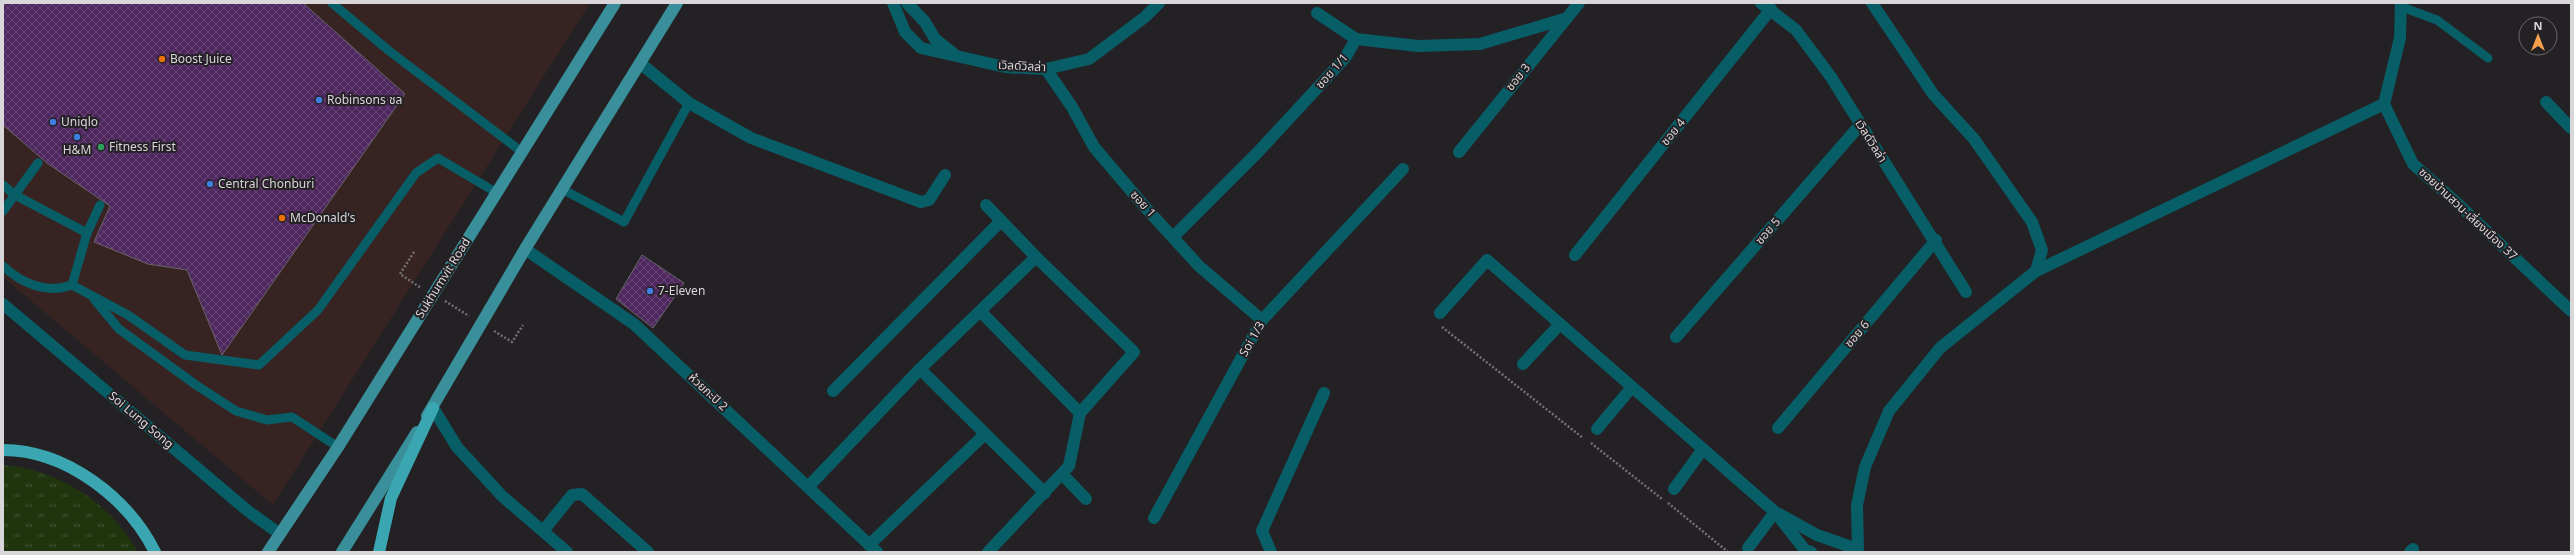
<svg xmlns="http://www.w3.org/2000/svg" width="2574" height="555" font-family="'Noto Sans','Noto Sans Thai',sans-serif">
	<defs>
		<pattern id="grass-tufts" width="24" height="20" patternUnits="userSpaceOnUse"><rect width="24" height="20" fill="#20350e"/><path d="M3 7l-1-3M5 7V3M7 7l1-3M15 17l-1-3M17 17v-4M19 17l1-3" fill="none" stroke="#405230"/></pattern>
		<pattern id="building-cross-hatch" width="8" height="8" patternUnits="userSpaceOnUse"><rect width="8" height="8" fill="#4f275f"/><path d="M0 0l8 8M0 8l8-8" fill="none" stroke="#684675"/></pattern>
	</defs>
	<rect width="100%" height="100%" fill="#242125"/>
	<path fill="#372422" d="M3,3H590L273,505L3,277Z"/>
	<path fill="url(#grass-tufts)" d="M3,465C60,470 109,502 138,552H3Z"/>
	<g fill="url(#building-cross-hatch)" stroke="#676469">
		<path d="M3,3H303L405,94L222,355L187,270L148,264L94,242L110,206L47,163L3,125Z"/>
		<path d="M642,255L684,283L653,328L616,299Z"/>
	</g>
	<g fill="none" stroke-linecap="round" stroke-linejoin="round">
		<g stroke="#737174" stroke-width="2.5" stroke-dasharray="2 2" stroke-linecap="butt">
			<path d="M414,252L400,274L421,288"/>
			<path d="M445,301L469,316"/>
			<path d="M1442,327L1583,438"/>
			<path d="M494,331L512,342L523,325"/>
			<path d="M1591,443L1662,499"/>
			<path d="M1668,503L1728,552"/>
		</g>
		<g stroke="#085e66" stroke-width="9">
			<path d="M332,3L388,50L522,152"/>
			<path d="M2402,7L2437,20L2488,58"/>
			<path d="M3,185L15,195L87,233L100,205"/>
			<path d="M562,189L624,222L689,103"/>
			<path d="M3,211L38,163"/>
			<path d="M3,266C22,284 47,294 72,285L128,315L185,355L259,365L318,310L416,173L438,158L497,193"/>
			<path d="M72,285L87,233"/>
			<path d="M94,299L119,329L196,385L236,411L267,420L292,417L338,447"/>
		</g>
		<g stroke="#085e66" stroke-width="12">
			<path d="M893,3L905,32L921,48L1005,67L1046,69L1089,59L1145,17L1159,3"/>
			<path d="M907,3L925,22L935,39L954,54"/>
			<path d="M1761,3L1796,30L1831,77L1966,292"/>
			<path d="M1872,3L1933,94L1974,139L2032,222L2042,250L2036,271"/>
			<path d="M1317,13L1356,39"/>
			<path d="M640,63L689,103L751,138L910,198L921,202L929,200L945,175"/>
			<path d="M1046,69L1072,107L1094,147L1145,207L1199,266L1262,320"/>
			<path d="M2546,102L2571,128"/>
			<path d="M2384,104L2413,164L2458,204L2571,311"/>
			<path d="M2384,104L2400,38L2401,3"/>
			<path d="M1459,152L1579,3"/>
			<path d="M986,205L1036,257"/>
			<path d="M1173,237L1259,151L1345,58L1356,39L1418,46L1480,44L1564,19"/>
			<path d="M525,249L634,324L877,552"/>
			<path d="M1575,255L1771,9"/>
			<path d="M3,304L248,511L280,534"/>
			<path d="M981,312L1080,413"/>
			<path d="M1440,313L1487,260L1775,512L1805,550L1811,552"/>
			<path d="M1676,337L1860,125"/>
			<path d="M1523,364L1560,324"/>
			<path d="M920,369L1045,493"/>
			<path d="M833,391L1000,222"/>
			<path d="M433,408L457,447L502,496L567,552"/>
			<path d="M1778,428L1936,240"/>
			<path d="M1597,429L1632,387"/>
			<path d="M1062,474L1086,499"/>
			<path d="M808,487L920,369L1036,257L1134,352L1080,413L1069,466L988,552"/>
			<path d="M1674,489L1703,449"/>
			<path d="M1779,514L1817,535L1857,549"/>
			<path d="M1154,518L1262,320L1403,169"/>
			<path d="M543,531L572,495L582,494L648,552"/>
			<path d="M869,545L985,434"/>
			<path d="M1748,548L1775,512"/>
			<path d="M1271,552L1262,531L1324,393"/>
			<path d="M1858,552L1857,505L1865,467L1889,411L1940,348L2036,271L2384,104"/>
			<path d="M2410,552L2413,549"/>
		</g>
		<g stroke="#3a909a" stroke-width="12">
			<path d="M427,416L525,249L677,3"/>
			<path d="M268,552L338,447L615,3"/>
			<path d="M342,552L417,432"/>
		</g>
		<g stroke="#3aa6b1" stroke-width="12">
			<path d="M3,450C66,450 128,498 155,552"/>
			<path d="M379,552L391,498L433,408"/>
		</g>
	</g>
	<g fill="#e8710a" stroke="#242125" stroke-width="1.5">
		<circle cx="162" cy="59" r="4"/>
		<circle cx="282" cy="218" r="4"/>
	</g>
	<g fill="#3f7fe0" stroke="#242125" stroke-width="1.5">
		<circle cx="319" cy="100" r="4"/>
		<circle cx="53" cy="122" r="4"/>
		<circle cx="77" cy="137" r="4"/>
		<circle cx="210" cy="184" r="4"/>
		<circle cx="650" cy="291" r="4"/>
	</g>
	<circle fill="#2e9e5b" stroke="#242125" stroke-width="1.5" cx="101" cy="147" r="4"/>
	<g text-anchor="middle" stroke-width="4" stroke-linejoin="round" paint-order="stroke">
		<g font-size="12" fill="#d8d6d9" stroke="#242125" text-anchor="start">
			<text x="170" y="63">Boost Juice</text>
			<text x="327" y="104">Robinsons ชล</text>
			<text x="61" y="126">Uniqlo</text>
			<text x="109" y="151">Fitness First</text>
			<text x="77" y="154" text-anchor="middle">H&amp;M</text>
			<text x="218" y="188">Central Chonburi</text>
			<text x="290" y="222">McDonald's</text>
			<text x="658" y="295">7-Eleven</text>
		</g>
		<g font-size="12" fill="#d8d6d9" stroke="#242125">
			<text transform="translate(1022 66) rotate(3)" y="4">เวิลด์วิลล่า</text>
			<text transform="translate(1332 71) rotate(-49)" y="4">ซอย 1/1</text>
			<text transform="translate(1518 77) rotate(-51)" y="4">ซอย 3</text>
			<text transform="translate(1673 132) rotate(-51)" y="4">ซอย 4</text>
			<text transform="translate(1871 141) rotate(58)" y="4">เวิลด์วิลล่า</text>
			<text transform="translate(1143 204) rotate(48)" y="4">ซอย 1</text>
			<text transform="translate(2468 214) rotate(43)" y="4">ซอยบ้านสวน-เลี่ยงเมือง 37</text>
			<text transform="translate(1768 231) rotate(-49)" y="4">ซอย 5</text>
			<text transform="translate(443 278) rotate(-58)" y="4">Sukhumvit Road</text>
			<text transform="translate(1857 334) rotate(-50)" y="4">ซอย 6</text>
			<text transform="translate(1252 339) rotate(-60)" y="4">Soi 1/3</text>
			<text transform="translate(708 392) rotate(43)" y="4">ห้วยกะปิ 2</text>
			<text transform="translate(141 420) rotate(40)" y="4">Soi Lung Song</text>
		</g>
	</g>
	<rect width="2574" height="555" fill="none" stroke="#d8d6d9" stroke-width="8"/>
	<g transform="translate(2538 36)"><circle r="19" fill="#242125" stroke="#6c696d"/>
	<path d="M0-3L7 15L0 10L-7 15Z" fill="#f8a04b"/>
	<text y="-6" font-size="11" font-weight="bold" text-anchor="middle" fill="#d8d6d9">N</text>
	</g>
</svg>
